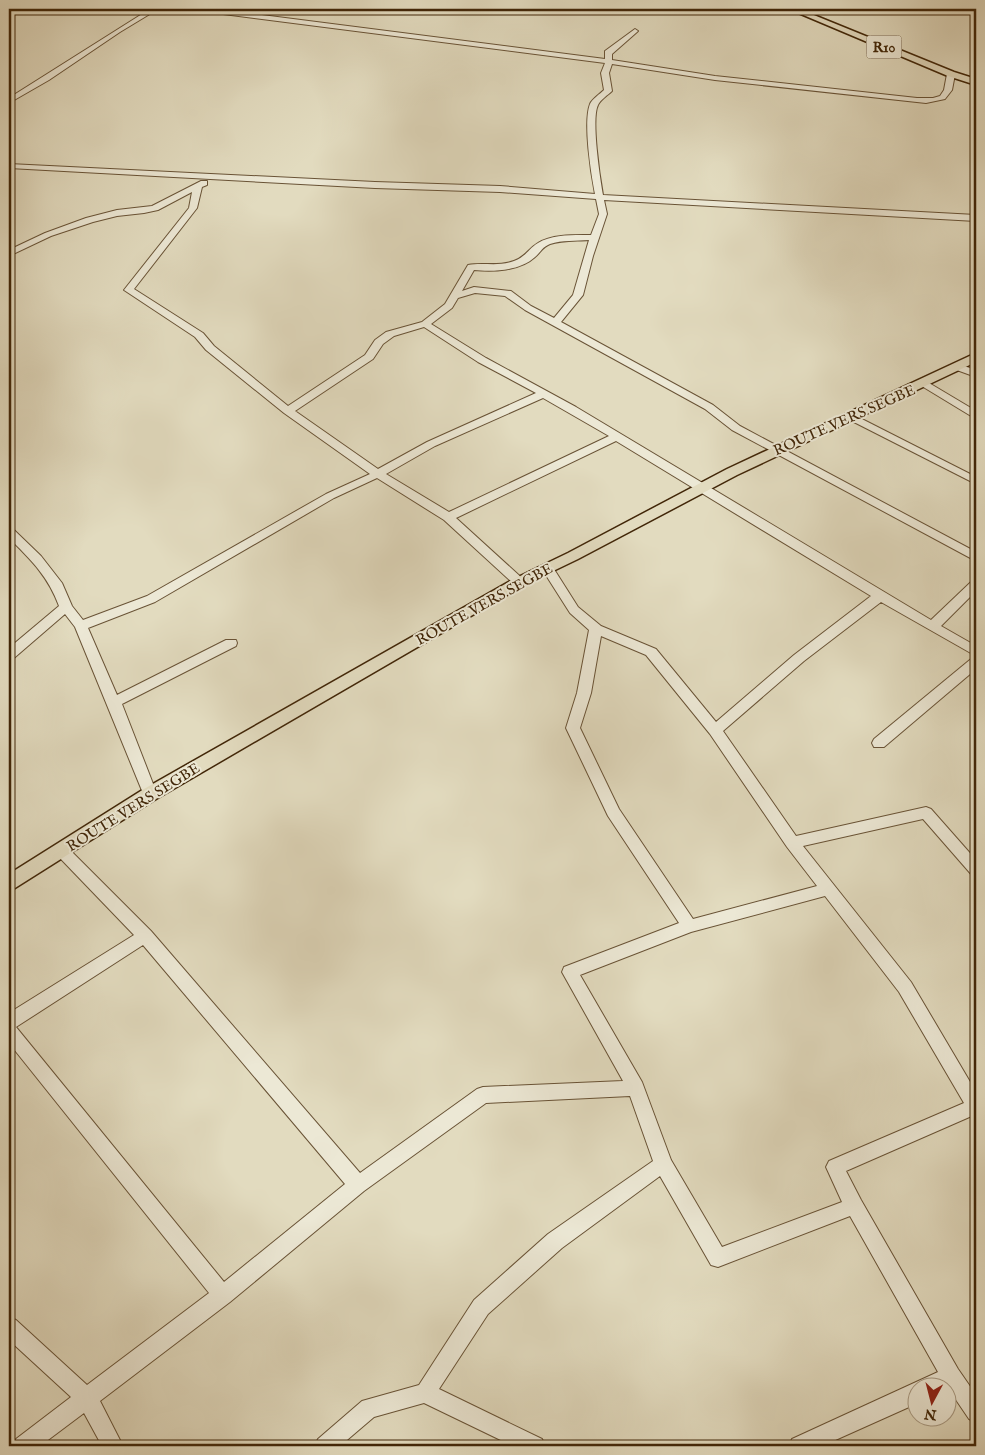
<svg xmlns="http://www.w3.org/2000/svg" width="985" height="1455" font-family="'IM FELL English',serif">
	<rect width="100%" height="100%" fill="#e2dbbf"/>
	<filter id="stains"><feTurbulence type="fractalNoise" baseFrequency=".004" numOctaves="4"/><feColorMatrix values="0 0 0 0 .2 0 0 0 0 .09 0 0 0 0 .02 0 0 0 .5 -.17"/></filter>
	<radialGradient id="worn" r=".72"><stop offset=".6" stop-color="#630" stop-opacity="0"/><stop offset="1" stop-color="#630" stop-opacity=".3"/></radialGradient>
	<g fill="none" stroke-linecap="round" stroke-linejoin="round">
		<g stroke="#695336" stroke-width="2">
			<g id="minor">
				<path d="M150,9H158L120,32L49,80L9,103V98Z"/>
				<path d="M197,9H214L605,59V51L635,29L638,31L637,32L612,54V60L715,76L917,98H933L940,96L944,90L947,74L951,72L955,74L952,90L945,99L926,103L715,80L612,64L609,73L612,91C608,95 600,100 598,105C591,119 600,178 603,195L976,215V221L604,200L607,214L593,256L583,295L561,322L713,405L740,426L976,552V561L732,430L705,409L525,310L505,296L475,293L458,298L452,308L431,324L486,358L576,407L931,620L972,581L976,580V591L941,626L976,646V656L881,602L804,661L723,731L796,836L926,807L931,809L976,860V876L971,874L923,819L803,846L911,982L976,1092V1116L974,1115L846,1171L861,1200L958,1369L976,1395V1422L969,1419L948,1388H918V1403L822,1446H789L792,1439L938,1372L850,1216L718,1267L711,1265L660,1176L562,1248L488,1314L439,1389L542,1439L545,1446H513L424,1403L374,1417L340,1446H315L318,1439L362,1401L419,1385L474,1300L548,1234L653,1161L630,1096L486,1103L364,1191L230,1302L100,1401L123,1446H102L84,1413L40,1446H13L16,1439L71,1397L9,1340V1317L16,1320L87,1385L209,1293L9,1043V1013L134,935L57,855L55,851L57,847L62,845L67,847L151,931L360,1173L477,1089L483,1087L623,1081L562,972L564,967L679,923L608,816L566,728L577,693L589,630L570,613L542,569L544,566H552L578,607L601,626L656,649L716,722L794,655L871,596L616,441L456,518L523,579L525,582L519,586L515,585L444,520L377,478L334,498L155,602L88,628L117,695L226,640H236L237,643L236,646L122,704L157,794L155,798L150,799L145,798L75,627L65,614L14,658L9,659V648L59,606C48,576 31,560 9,538V528L13,529L41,556L62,583L72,606L83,620L147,596L326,494L370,474L284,413L206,350L195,337L124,290L189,208L192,192L158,210L144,213L117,216L93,222L51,236L9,256V250L45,233L86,218L117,210L152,206L201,181H207V185L202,187L197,208L134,289L203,333L214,346L288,406L365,355L375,340L386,332L422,322L445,304L468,265C483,262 498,267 514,261C527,256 528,249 538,243C552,234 575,235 591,235L599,214L596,199L500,192L375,188L9,168V164L375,182L500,186L595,194C591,174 583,122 590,104C592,99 600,94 604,90L601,73L605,63L200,11ZM589,240L573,295L554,318L531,306L511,291L474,287L462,291L474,270C493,272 520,271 535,257C541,252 542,247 550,244C562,240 576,241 589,240ZM424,327L478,362L536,393L427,442L378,469L295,411L373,359L383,344L394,336ZM543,398L609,436L449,512L386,474L435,446ZM601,636L646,655L710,734L787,847L817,886L693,919L619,809L580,728L591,693ZM825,896L899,992L964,1103L829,1161L826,1167L842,1202L722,1247L671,1160L642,1082L580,975L691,932ZM143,945L345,1184L224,1282L16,1027Z"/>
				<path d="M958,364L976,370V377L954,369L953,367Z"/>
				<path d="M924,380L976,411V419L920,385L919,383L920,381Z"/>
				<path d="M850,413L976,477V484L846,418L845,416L846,414Z"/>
				<path d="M976,658V669L884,747H874L872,743L874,739L971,659Z"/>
			</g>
		</g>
		<g stroke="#412608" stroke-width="3">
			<g id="major">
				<path d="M789,9H799L954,72L976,79V85L948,76Z"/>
				<path d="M976,353V362L737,475L578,559L524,585L156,799L15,888L9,890V874L144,789L514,579L568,553L727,469Z"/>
			</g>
		</g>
		<use href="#minor" fill="#ece8d5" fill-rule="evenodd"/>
		<use href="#major" fill="#e2dbbf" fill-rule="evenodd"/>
	</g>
	<g text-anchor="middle" stroke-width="4" stroke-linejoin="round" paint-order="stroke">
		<rect fill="#ece8d5" stroke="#746046" stroke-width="1" x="866.5" y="35.5" width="35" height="23" rx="4"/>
		<g font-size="14" font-weight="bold" fill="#412608">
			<text x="884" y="52">R10</text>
		</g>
		<g font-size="15" fill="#412608" stroke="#ece8d5">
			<text transform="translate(844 420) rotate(-24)" y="5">ROUTE VERS SEGBE</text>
			<text transform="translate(484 604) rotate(-29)" y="5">ROUTE VERS SEGBE</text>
			<text transform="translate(133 807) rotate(-32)" y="5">ROUTE VERS SEGBE</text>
		</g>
	</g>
	<rect width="985" height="1455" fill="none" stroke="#e2dbbf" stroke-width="30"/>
	<rect x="10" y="10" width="965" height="1435" fill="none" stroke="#412608" stroke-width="2.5"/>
	<rect x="15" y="15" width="955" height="1425" fill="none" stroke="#412608"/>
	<g transform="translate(932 1402) rotate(187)"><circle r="24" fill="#ece8d5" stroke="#a89a83"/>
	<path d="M0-4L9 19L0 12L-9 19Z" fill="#8f2418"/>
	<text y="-8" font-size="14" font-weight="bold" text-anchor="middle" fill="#412608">N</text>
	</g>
	<rect width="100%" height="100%" filter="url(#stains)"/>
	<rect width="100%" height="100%" fill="url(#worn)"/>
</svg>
